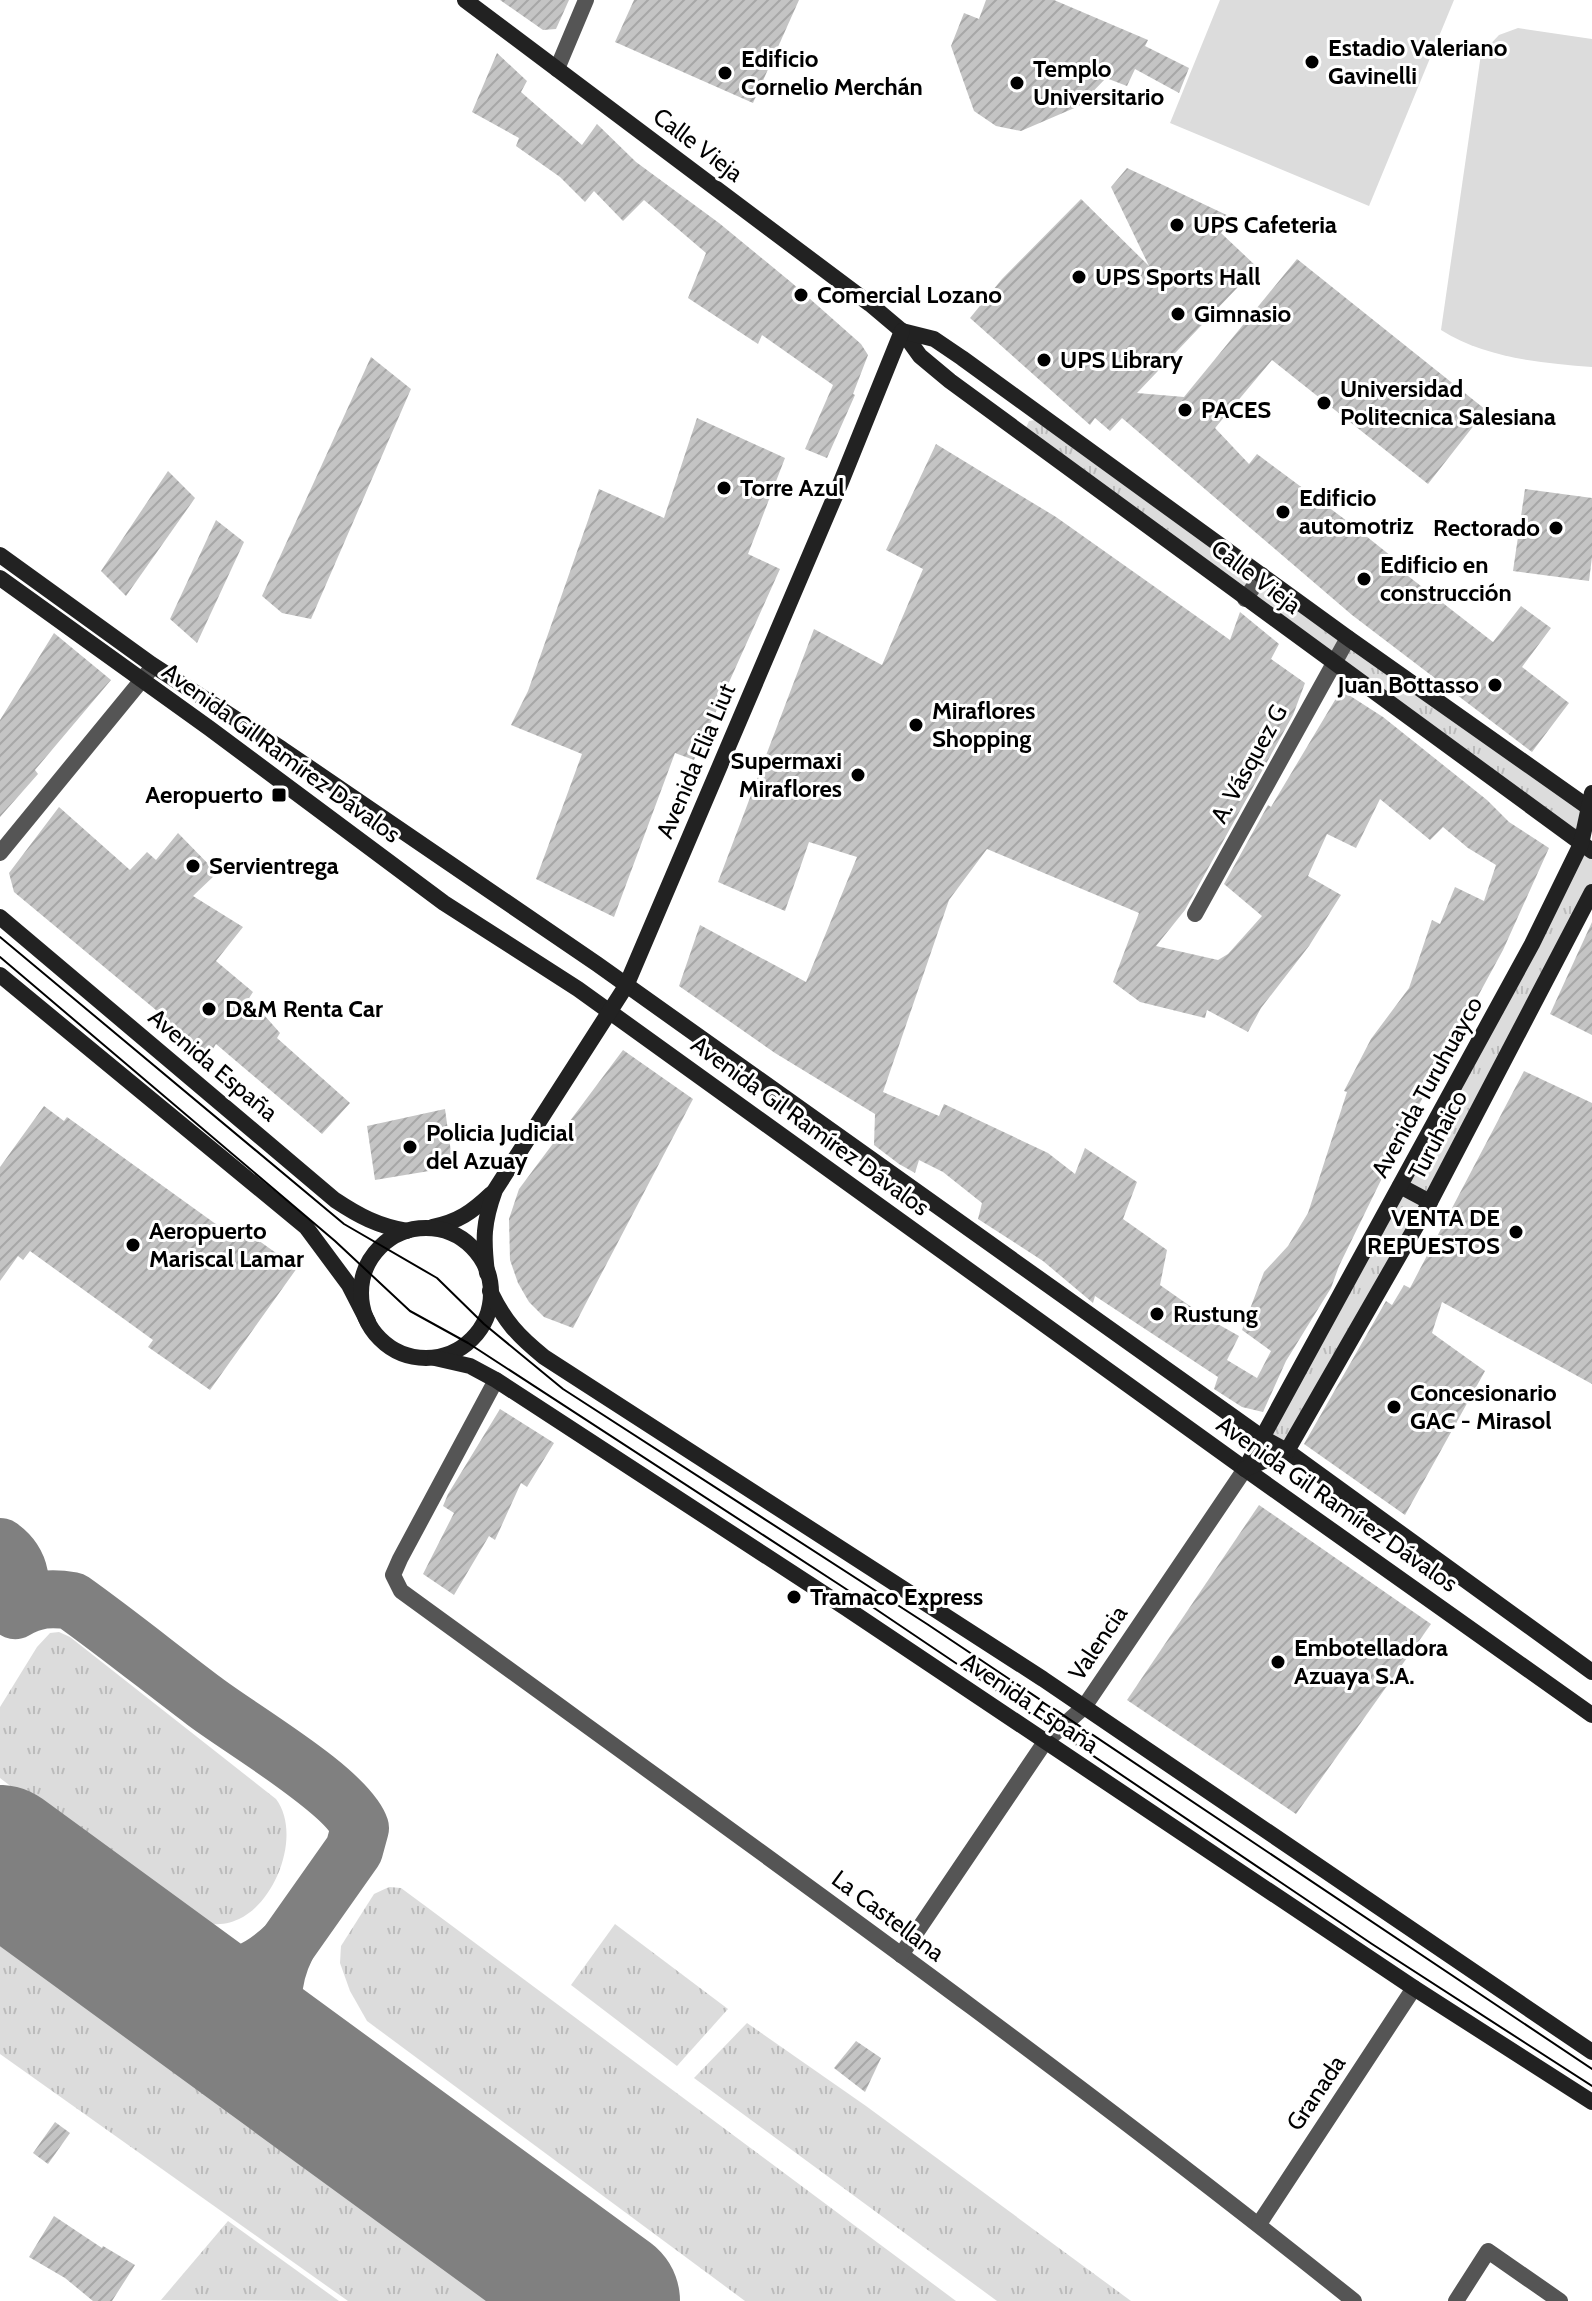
<svg xmlns="http://www.w3.org/2000/svg" width="1592" height="2301" font-family="Cabin,sans-serif">
	<defs>
		<pattern id="grass-tufts" width="24" height="20" patternUnits="userSpaceOnUse" patternTransform="scale(2)"><rect width="24" height="20" fill="#dcdcdc"/><path d="M3 7l-1-3M5 7V3M7 7l1-3M15 17l-1-3M17 17v-4M19 17l1-3" fill="none" stroke="#bbb"/></pattern>
		<pattern id="building-hatch" width="6" height="6" patternUnits="userSpaceOnUse" patternTransform="scale(2)"><rect width="6" height="6" fill="#c4c4c4"/><path d="M-1 1l2-2M0 6l6-6M5 7l2-2" fill="none" stroke="#a7a7a7"/></pattern>
	</defs>
	<rect width="100%" height="100%" fill="#fff"/>
	<g fill="url(#grass-tufts)">
		<path d="M1035,420L1590,809L1581,844L1025,430L1029,421Z"/>
		<path d="M1583,848L1592,854V885L1428,1198L1405,1184Z"/>
		<path d="M1402,1192L1423,1204L1282,1460L1263,1438Z"/>
		<path d="M59,1632L70,1637L276,1799C302,1834 276,1902 239,1919C223,1927 205,1924 188,1922L0,1778V1707L37,1647L50,1633Z"/>
		<path d="M389,1887L401,1888L424,1905L956,2301H745L367,2021L350,1991L340,1963L341,1946L374,1894Z"/>
		<path d="M615,1924L728,2009L677,2066L571,1985Z"/>
		<path d="M0,1937L498,2301H348L0,2054Z"/>
		<path d="M747,2023L866,2106L1131,2301H997L694,2078Z"/>
		<path d="M228,2221L339,2301L161,2300Z"/>
	</g>
	<g fill="#dcdcdc">
		<path d="M1220,0H1454L1369,206L1170,123Z"/>
		<path d="M1518,28L1592,39V367C1541,363 1485,358 1441,330L1481,54L1499,35Z"/>
	</g>
	<g fill="none" stroke-linecap="round" stroke-linejoin="round">
		<g stroke="#808080" stroke-width="58">
			<path d="M0,1547C22,1563 24,1586 15,1610C35,1599 50,1597 72,1601C117,1633 160,1668 204,1701C239,1728 348,1791 360,1828L354,1850L287,1945C232,1999 183,1983 125,1949"/>
			<path d="M287,1945C257,2005 278,2053 326,2095"/>
		</g>
		<path stroke="#808080" stroke-width="144" d="M0,1857L608,2301"/>
	</g>
	<g fill="url(#building-hatch)" fill-rule="evenodd">
		<path d="M500,0H569L556,29L543,30Z"/>
		<path d="M634,0H799L753,103L615,42Z"/>
		<path d="M986,0H1054L1148,40L1145,46L1189,68L1179,93L1135,69L1127,86L1106,78L1079,106L1021,131L996,126L974,111L951,46L964,13L979,19Z"/>
		<path d="M497,53L527,81L521,92L582,145L597,124L636,162L719,223L792,283L861,344L868,355L853,394L855,395L827,458L805,449L833,385L762,335L758,344L688,298L706,253L644,200L623,221L594,191L585,202L560,177L516,146L519,138L472,112Z"/>
		<path d="M1127,168L1233,218L1221,233L1257,267L1137,393L1184,397L1297,259L1486,410L1428,484L1272,360L1215,428L1249,464L1257,454L1351,524L1411,572L1408,576L1493,642L1521,606L1551,628L1522,667L1569,703L1532,752L1352,615L1122,418L1110,431L1095,418L1090,425L970,318L1002,279L1081,199L1149,266L1111,187Z"/>
		<path d="M371,357L411,389L311,619L282,613L262,596Z"/>
		<path d="M697,418L785,458L748,554L780,569L694,760L675,753L614,917L536,879L582,754L511,725L528,691L599,489L664,518Z"/>
		<path d="M936,444L1056,517L1230,640L1240,612L1279,644L1271,659L1305,683L1293,715L1185,910L1156,946L1218,960L1228,954L1262,916L1224,884L1268,805L1271,807L1341,690L1383,717L1487,800L1509,822L1549,848L1503,950L1408,1125L1339,1266L1331,1288L1286,1361L1263,1412L1242,1407L1214,1389L1218,1377L1095,1296L1093,1303L1043,1261L978,1219L982,1203L943,1172L919,1160L915,1173L899,1164L874,1145L875,1114L775,1053L679,986L700,925L806,982L857,857L809,842L785,911L718,882L814,629L882,665L923,569L886,550ZM1380,799L1430,840L1443,827L1468,848L1496,865L1484,901L1455,887L1440,924L1432,920L1409,988L1371,1039L1344,1091L1347,1092L1308,1213L1288,1246L1264,1272L1242,1330L1271,1351L1257,1378L1227,1360L1239,1336L1207,1318L1160,1285L1167,1250L1123,1219L1137,1182L1085,1148L1075,1174L1048,1153L944,1104L939,1116L883,1092L949,900L987,849L1139,913L1113,982L1140,1002L1205,1018L1207,1010L1248,1032L1261,1008L1309,946L1341,895L1308,876L1327,834L1356,848Z"/>
		<path d="M168,471L195,498L126,596L101,571Z"/>
		<path d="M1525,489L1592,498V557L1589,581L1513,571Z"/>
		<path d="M216,520L244,542L197,643L170,619Z"/>
		<path d="M54,633L111,680L35,770L38,774L0,817V720Z"/>
		<path d="M59,807L130,870L147,852L156,860L178,833L217,873L193,896L243,927L216,961L253,992L249,998L280,1033L277,1038L350,1103L322,1134L216,1044L206,1060L168,1020L14,892L9,873Z"/>
		<path d="M1592,922V1035L1550,1014Z"/>
		<path d="M623,1050L693,1099L573,1328L544,1317L529,1302L518,1283L510,1260L509,1219L519,1189Z"/>
		<path d="M1524,1071L1592,1103V1384L1442,1302L1432,1333L1485,1371L1405,1515L1304,1444L1386,1301L1392,1305L1404,1285L1410,1288Z"/>
		<path d="M44,1106L64,1121L67,1117L238,1240L244,1230L297,1268L210,1390L148,1347L153,1340L30,1251L23,1260L18,1256L0,1281V1167Z"/>
		<path d="M445,1109L453,1167L375,1180L367,1126Z"/>
		<path d="M500,1409L554,1443L527,1487L521,1483L495,1540L489,1536L454,1595L423,1574L454,1513L443,1506L448,1494Z"/>
		<path d="M1259,1505L1431,1624L1296,1814L1127,1700Z"/>
		<path d="M856,2041L881,2058L865,2092L834,2068Z"/>
		<path d="M55,2122L70,2133L48,2164L33,2153Z"/>
		<path d="M54,2216L102,2248L103,2246L135,2265L112,2301H93L65,2278L29,2257Z"/>
	</g>
	<g fill="none" stroke-linecap="round" stroke-linejoin="round">
		<g stroke="#555" stroke-width="16">
			<path d="M557,69L586,0"/>
			<path d="M1245,599L1262,575"/>
			<path d="M0,853L150,670"/>
			<path d="M1195,914L1348,638"/>
			<path d="M496,1380L400,1559L393,1575L401,1591C721,1824 1045,2053 1354,2301"/>
			<path d="M901,1955L1045,1742L1084,1707L1245,1469"/>
			<path d="M1259,2224L1414,1988"/>
			<path d="M1456,2301L1488,2251L1560,2301"/>
		</g>
		<g stroke="#222" stroke-width="16">
			<path d="M465,0L870,304L902,331L920,356L950,381L1592,851"/>
			<path d="M902,331L934,339L962,358L1348,638L1592,810"/>
			<path d="M0,555L151,664L282,749L597,964L1263,1438L1287,1451L1592,1672"/>
			<path d="M0,578L209,728L444,903L578,989L1245,1469L1592,1715"/>
			<path d="M0,917L335,1200C359,1216 378,1226 407,1231"/>
			<path d="M0,975L306,1227L349,1285L368,1322"/>
			<path d="M1400,1186L1430,1202"/>
			<path d="M432,1227C458,1222 472,1212 491,1194"/>
			<circle cx="426" cy="1293" r="65"/>
			<path d="M487,1273C483,1239 483,1223 495,1190L626,986L841,482L902,331"/>
			<path d="M490,1291C505,1322 518,1336 544,1357L1043,1679L1592,2052"/>
			<path d="M435,1358L470,1366L496,1380L846,1608L1414,1988L1592,2102"/>
			<path d="M1245,1469L1532,944L1581,844L1592,793"/>
			<path d="M1245,1469L1287,1451L1430,1202L1592,892"/>
		</g>
		<g stroke="#000" stroke-width="2">
			<path d="M0,937L344,1224L437,1278L484,1324L563,1389L927,1624L1592,2069"/>
			<path d="M0,957L335,1241L410,1311L468,1343L843,1587L1372,1944L1592,2086"/>
		</g>
	</g>
	<g fill="#000" stroke="#fff" stroke-width="3">
		<circle cx="1312" cy="62" r="8"/>
		<circle cx="725" cy="73" r="8"/>
		<circle cx="1017" cy="83" r="8"/>
		<circle cx="1177" cy="225" r="8"/>
		<circle cx="1079" cy="277" r="8"/>
		<circle cx="801" cy="295" r="8"/>
		<circle cx="1178" cy="314" r="8"/>
		<circle cx="1044" cy="360" r="8"/>
		<circle cx="1324" cy="403" r="8"/>
		<circle cx="1185" cy="410" r="8"/>
		<circle cx="724" cy="488" r="8"/>
		<circle cx="1283" cy="512" r="8"/>
		<circle cx="1556" cy="528" r="8"/>
		<circle cx="1364" cy="579" r="8"/>
		<circle cx="1495" cy="685" r="8"/>
		<circle cx="916" cy="725" r="8"/>
		<circle cx="858" cy="775" r="8"/>
		<rect x="271" y="787" width="16" height="16" rx="4"/>
		<circle cx="193" cy="866" r="8"/>
		<circle cx="209" cy="1009" r="8"/>
		<circle cx="410" cy="1147" r="8"/>
		<circle cx="1516" cy="1232" r="8"/>
		<circle cx="133" cy="1245" r="8"/>
		<circle cx="1157" cy="1314" r="8"/>
		<circle cx="1394" cy="1407" r="8"/>
		<circle cx="794" cy="1597" r="8"/>
		<circle cx="1278" cy="1662" r="8"/>
	</g>
	<g text-anchor="middle" stroke-width="6" stroke-linejoin="round" paint-order="stroke">
		<g font-size="24" font-weight="bold" fill="#000" stroke="#fff" text-anchor="start">
			<text x="1328" y="56">Estadio Valeriano<tspan x="1328" dy="28">Gavinelli</tspan></text>
			<text x="741" y="67">Edificio<tspan x="741" dy="28">Cornelio Merchán</tspan></text>
			<text x="1033" y="77">Templo<tspan x="1033" dy="28">Universitario</tspan></text>
			<text x="1193" y="233">UPS Cafeteria</text>
			<text x="1095" y="285">UPS Sports Hall</text>
			<text x="817" y="303">Comercial Lozano</text>
			<text x="1194" y="322">Gimnasio</text>
			<text x="1060" y="368">UPS Library</text>
			<text x="1340" y="397">Universidad<tspan x="1340" dy="28">Politecnica Salesiana</tspan></text>
			<text x="1201" y="418">PACES</text>
			<text x="740" y="496">Torre Azul</text>
			<text x="1299" y="506">Edificio<tspan x="1299" dy="28">automotriz</tspan></text>
			<text x="1540" y="536" text-anchor="end">Rectorado</text>
			<text x="1380" y="573">Edificio en<tspan x="1380" dy="28">construcción</tspan></text>
			<text x="1479" y="693" text-anchor="end">Juan Bottasso</text>
			<text x="932" y="719">Miraflores<tspan x="932" dy="28">Shopping</tspan></text>
			<text x="842" y="769" text-anchor="end">Supermaxi<tspan x="842" dy="28">Miraflores</tspan></text>
			<text x="263" y="803" text-anchor="end">Aeropuerto</text>
			<text x="209" y="874">Servientrega</text>
			<text x="225" y="1017">D&amp;M Renta Car</text>
			<text x="426" y="1141">Policia Judicial<tspan x="426" dy="28">del Azuay</tspan></text>
			<text x="1500" y="1226" text-anchor="end">VENTA DE<tspan x="1500" dy="28">REPUESTOS</tspan></text>
			<text x="149" y="1239">Aeropuerto<tspan x="149" dy="28">Mariscal Lamar</tspan></text>
			<text x="1173" y="1322">Rustung</text>
			<text x="1410" y="1401">Concesionario<tspan x="1410" dy="28">GAC - Mirasol</tspan></text>
			<text x="810" y="1605">Tramaco Express</text>
			<text x="1294" y="1656">Embotelladora<tspan x="1294" dy="28">Azuaya S.A.</tspan></text>
		</g>
		<g font-size="24" fill="#000" stroke="#fff">
			<text transform="translate(698 145) rotate(37)" y="8">Calle Vieja</text>
			<text transform="translate(1256 577) rotate(37)" y="8">Calle Vieja</text>
			<text transform="translate(281 753) rotate(36)" y="8">Avenida Gil Ramírez Dávalos</text>
			<text transform="translate(696 761) rotate(-67)" y="8">Avenida Elia Liut</text>
			<text transform="translate(1249 764) rotate(-61)" y="8">A. Vásquez G</text>
			<text transform="translate(213 1065) rotate(40)" y="8">Avenida España</text>
			<text transform="translate(1427 1087) rotate(-61)" y="8">Avenida Turuhuayco</text>
			<text transform="translate(810 1126) rotate(36)" y="8">Avenida Gil Ramírez Dávalos</text>
			<text transform="translate(1438 1135) rotate(-62)" y="8">Turuhaico</text>
			<text transform="translate(1337 1504) rotate(35)" y="8">Avenida Gil Ramírez Dávalos</text>
			<text transform="translate(1098 1643) rotate(-56)" y="8">Valencia</text>
			<text transform="translate(1030 1703) rotate(34)" y="8">Avenida España</text>
			<text transform="translate(888 1916) rotate(37)" y="8">La Castellana</text>
			<text transform="translate(1316 2093) rotate(-56)" y="8">Granada</text>
		</g>
	</g>
</svg>
